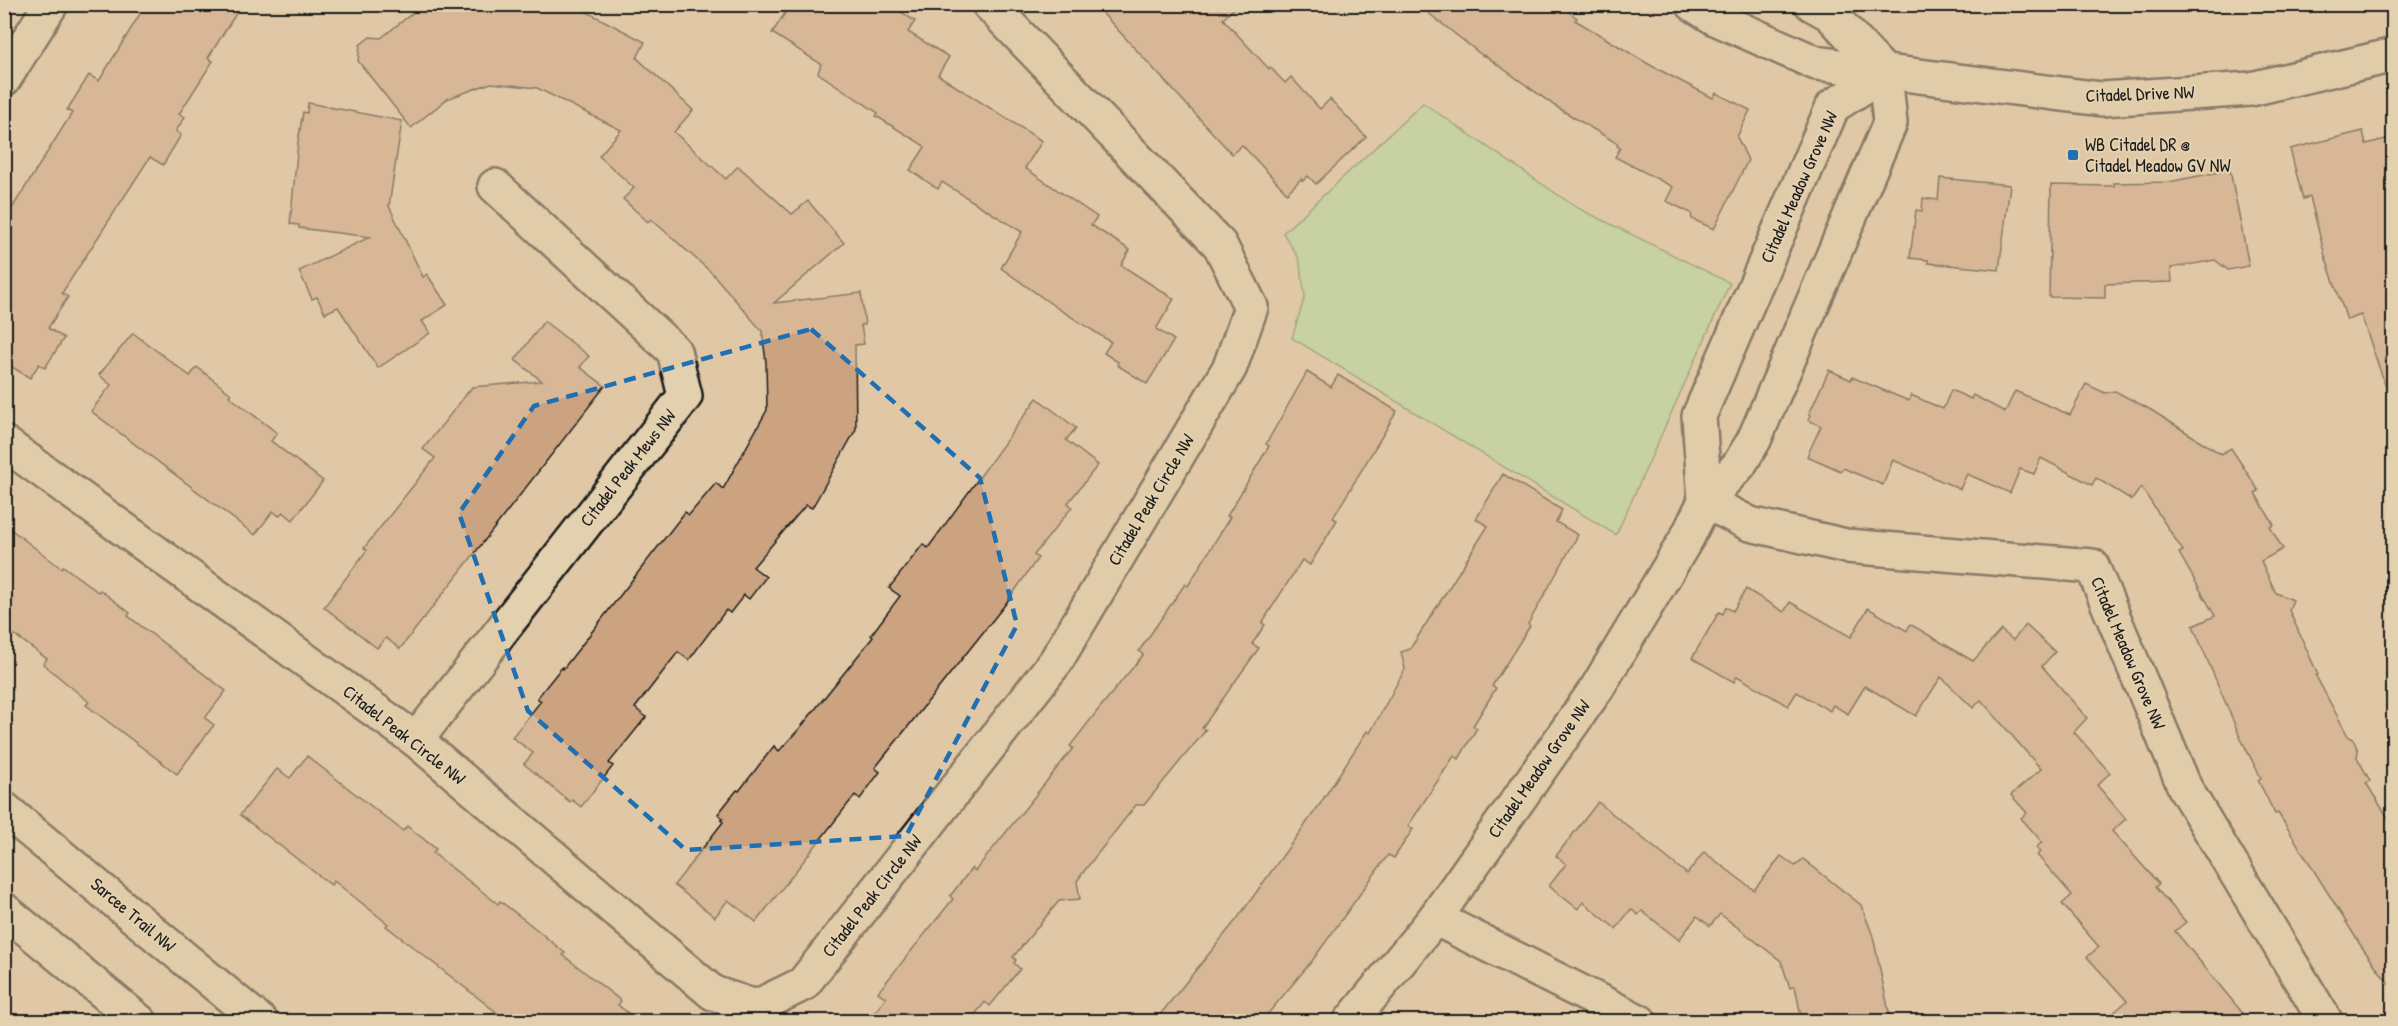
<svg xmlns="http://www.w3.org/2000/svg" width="2398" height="1026" font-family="'Patrick Hand',sans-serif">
	<rect width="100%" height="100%" fill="#e0c8a6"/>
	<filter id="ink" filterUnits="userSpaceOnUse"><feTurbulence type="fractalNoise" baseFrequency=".0167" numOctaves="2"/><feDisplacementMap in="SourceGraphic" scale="12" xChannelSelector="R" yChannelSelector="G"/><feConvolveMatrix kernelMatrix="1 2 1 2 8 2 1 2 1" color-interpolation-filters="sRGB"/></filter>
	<g filter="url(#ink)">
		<path fill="#a9db9c" stroke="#627c5c" stroke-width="1.5" d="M1423,103L1576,207L1730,283L1616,535L1292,338L1305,296L1299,259L1283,233Z"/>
		<g fill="#cca380" stroke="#1c1c1c" stroke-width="1.5">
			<path d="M146,4H242L208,58L213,61L179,114L185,117L176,131L181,135L163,165L150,157L62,293L68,297L48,328L64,338L45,368L39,364L30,378L4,362V221L72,113L67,110L89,75L99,81Z"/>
			<path d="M424,4H572L645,42L637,58L693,110L674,132L726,179L738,166L792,214L808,201L844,243L774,303L861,293L865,325H861L864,344L855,345L856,429L812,508L806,505L753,567L766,577L749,599L744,595L730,613L726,610L689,660L678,652L635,708L646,717L609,763L613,766L581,807L572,800L570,802L524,764L533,753L512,737L541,701L537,698L562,667L563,669L685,512L689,515L716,483L723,489L767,410L766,362L762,331L712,273L651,219L648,222L623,199L634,188L599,156L621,130L537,88L491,83L447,99L411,128L358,61L360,45L370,37L381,38Z"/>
			<path d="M791,4H889L915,21L908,32L949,57L938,75L1042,141L1025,168L1097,217L1091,225L1130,250L1121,265L1174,299L1156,329L1174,340L1147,384L1117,365L1118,362L1104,353L1111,342L1057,308L1001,268L1022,232L942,182L938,189L910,170L925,147L923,145L876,116L878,113L818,73L821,64L772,33Z"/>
			<path d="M1094,4H1239L1223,19L1269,69L1270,67L1285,83L1291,77L1320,109L1330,99L1366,137L1316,184L1308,176L1303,181L1301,179L1287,193L1242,145L1232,154Z"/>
			<path d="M1417,4H1558L1577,18L1575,20L1650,65L1713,98L1716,93L1750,110L1737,137L1748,160L1714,229L1692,219L1691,213L1666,201L1673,187L1615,157L1620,148L1617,146L1618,144L1555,106L1484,55L1483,56Z"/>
			<path d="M308,103L402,121L389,206L423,277L427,274L447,305L422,321L430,333L378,368L338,307L325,313L317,297L312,299L299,271L370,237L299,228V225L290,224L298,142L303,112L307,113Z"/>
			<path d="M2363,131L2366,144L2394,137V395L2389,396L2361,315L2347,320L2325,256L2310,197L2303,199L2290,149Z"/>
			<path d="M2230,170L2249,266L2228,270L2215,260L2171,268L2172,282L2105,284V298L2049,297L2051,185L2114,186V183L2168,182Z"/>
			<path d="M1940,178L2010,185L1999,270L1928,263V260L1910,258L1916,210L1922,211L1923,198L1938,200Z"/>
			<path d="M544,321L589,356L580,367L605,386L400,649L386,638L377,648L324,607L367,550L364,548L435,458L423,449L472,387L542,381L515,360Z"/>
			<path d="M133,333L190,376L197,367L231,394L229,396L277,433L271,441L323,481L293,520L283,512L279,516L273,511L255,535L91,411L111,385L99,375Z"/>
			<path d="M1829,370L1851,380L1852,377L1909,401L1911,395L1943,409L1951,390L1971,399L1973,395L2005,412L2015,391L2070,415L2086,384L2105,393L2115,391L2151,410L2221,454L2231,448L2259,491L2255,493L2274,525L2270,527L2283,549L2261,561L2276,593L2293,600L2289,610L2318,675L2316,676L2348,736L2353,739L2358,750L2357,757L2370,781L2366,783L2394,827V991L2361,946L2278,813L2275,814L2258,780L2261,778L2240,737L2193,626L2215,616L2179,553L2183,551L2141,487L2132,500L2096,478L2092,485L2041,458L2034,474L2020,469L2010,493L1967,474L1960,489L1893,460L1883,485L1843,468L1841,471L1807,456L1821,426L1808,420L1811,415L1809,414Z"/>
			<path d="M1307,372L1331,387L1338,375L1397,411L1333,518L1337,520L1310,565L1302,560L1262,623L1265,625L1252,644L1259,648L1202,728L1206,730L1144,805H1136L1088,866L1077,881L1080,899L1059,901L1013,957L1016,960L1014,963L1020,969L990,1006L985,1002L969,1022H867L886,998L878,992L953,899L950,896L972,868L975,871L1027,806L1073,748L1070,746L1098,710L1143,655L1139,651L1185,584L1188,586L1230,517L1227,516L1269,446L1266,444Z"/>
			<path d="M1037,398L1076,428L1066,440L1098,465L1068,503L1072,507L1034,555L1038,558L1004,606L875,768L880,772L860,799L855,795L756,922L728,900L715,917L674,885L723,822L721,820L723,818L718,814L737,790L739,791L774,746L779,751L800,728L873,637L871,635L900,596L889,588L923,544L928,548Z"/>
			<path d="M1503,474L1562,510L1556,522L1578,535L1528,624L1530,626L1492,686L1496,688L1473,726L1477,728L1459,759L1454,756L1408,826L1413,829L1394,858L1388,855L1312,961L1261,1022H1154L1237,919L1320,804L1367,731L1370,733L1405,669L1401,652L1410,649L1488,526L1476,519Z"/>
			<path d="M4,524L61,568L63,566L98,592L100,590L130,613L128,616L226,691L205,718L214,725L177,774L86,705L89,702L43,664L47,659L4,627Z"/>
			<path d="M1746,589L1784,612L1790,602L1851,637L1868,608L1907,631L1910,624L1973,661L2001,630L2013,640L2026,625L2055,652L2042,666L2087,718L2074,732L2110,773L2097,785L2126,819L2112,831L2159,884L2155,887L2186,922L2175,931L2250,1022H2103L2127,1001L2087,957L2099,947L2062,904L2072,895L2037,855L2040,852L2036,848L2042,842L2021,818L2027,813L2011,795L2041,769L1981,700L1973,708L1941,677L1916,716L1865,686L1848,714L1833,705L1830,711L1797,692L1788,706L1737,676L1734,682L1692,658L1719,612L1723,614L1726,607L1733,611Z"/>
			<path d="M307,756L403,831L407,826L436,849L433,853L498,904L500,901L530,924L565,953L563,955L621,1001L618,1005L640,1022H509L386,926L388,924L334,881L331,885L240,815L277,769L290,778Z"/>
			<path d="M1598,802L1687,874L1704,852L1754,890L1781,856L1795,866L1803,859L1861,905L1873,936L1891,1022H1802L1795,986L1790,988L1781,961L1720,914L1710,926L1697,916L1679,940L1642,911L1638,915L1631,909L1616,929L1583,902L1578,909L1549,886L1566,864L1556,856Z"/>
		</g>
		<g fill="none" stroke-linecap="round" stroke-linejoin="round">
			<g stroke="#1c1c1c" stroke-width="38">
				<g id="minor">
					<path d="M4,79L51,4"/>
					<path d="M4,443L416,740L713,993L756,1007L803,984L1056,661L1230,367L1251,307L1220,245L989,4"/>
					<path d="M1705,501L1750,524L1846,546L2092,566L2185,788L2326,1022"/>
					<path d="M416,740L685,396L674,351L495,186"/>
					<path d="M1435,918L1640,1022"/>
					<path d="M1350,1022L1435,918L1597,688L1688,536L1705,501L1739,465L1754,440L1890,123L1885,73L1833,106L1699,416L1705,501"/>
				</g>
			</g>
			<g stroke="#1c1c1c" stroke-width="38">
				<g id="tertiary">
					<path d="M1693,4L1715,18L1816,63L2102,99L2251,89L2394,55"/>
					<path d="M1812,4L1830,14L1885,73"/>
				</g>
			</g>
			<g stroke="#1c1c1c" stroke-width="38">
				<g id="secondary">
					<path d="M4,809L261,1022"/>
					<path d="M4,910L140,1022"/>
				</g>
			</g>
			<use href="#minor" stroke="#e3d0ae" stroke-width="33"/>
			<use href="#tertiary" stroke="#e3d0ae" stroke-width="33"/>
			<use href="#secondary" stroke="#e3d0ae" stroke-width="33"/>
		</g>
	</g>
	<path d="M0 0H2398V1026H0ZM811,329L980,478L1017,625L906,836L686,850L528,711L459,513L534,406Z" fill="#e0c8a6" fill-opacity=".55" fill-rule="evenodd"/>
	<path fill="none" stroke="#1f6fb2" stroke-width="4.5" stroke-dasharray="12 8" stroke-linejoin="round" d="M811,329L980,478L1017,625L906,836L686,850L528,711L459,513L534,406Z"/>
	<rect fill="#1f6fb2" stroke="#e3d0ae" stroke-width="2" x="2067" y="149" width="12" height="12" rx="3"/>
	<g text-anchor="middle" stroke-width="4.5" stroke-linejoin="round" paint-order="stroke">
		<g font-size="18" fill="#1c1c1c" stroke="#e3d0ae">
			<text transform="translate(2140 94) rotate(-2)" y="6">Citadel Drive NW</text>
			<text transform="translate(1799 187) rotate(-66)" y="6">Citadel Meadow Grove NW</text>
			<text transform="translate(628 468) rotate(-52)" y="6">Citadel Peak Mews NW</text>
			<text transform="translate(1151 500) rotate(-59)" y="6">Citadel Peak Circle NW</text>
			<text transform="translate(2128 653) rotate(67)" y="6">Citadel Meadow Grove NW</text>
			<text transform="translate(404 735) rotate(38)" y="6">Citadel Peak Circle NW</text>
			<text transform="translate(1539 769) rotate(-55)" y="6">Citadel Meadow Grove NW</text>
			<text transform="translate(872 896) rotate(-52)" y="6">Citadel Peak Circle NW</text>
			<text transform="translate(133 915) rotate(40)" y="6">Sarcee Trail NW</text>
		</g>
		<g font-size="18" fill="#1c1c1c" stroke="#e3d0ae" text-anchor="start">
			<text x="2085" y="151">WB Citadel DR @<tspan x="2085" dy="21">Citadel Meadow GV NW</tspan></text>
		</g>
	</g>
	<rect width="2398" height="1026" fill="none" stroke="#e3d0ae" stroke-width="24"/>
	<rect x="12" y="12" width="2374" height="1002" fill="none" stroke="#1c1c1c" stroke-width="2" filter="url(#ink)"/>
</svg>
